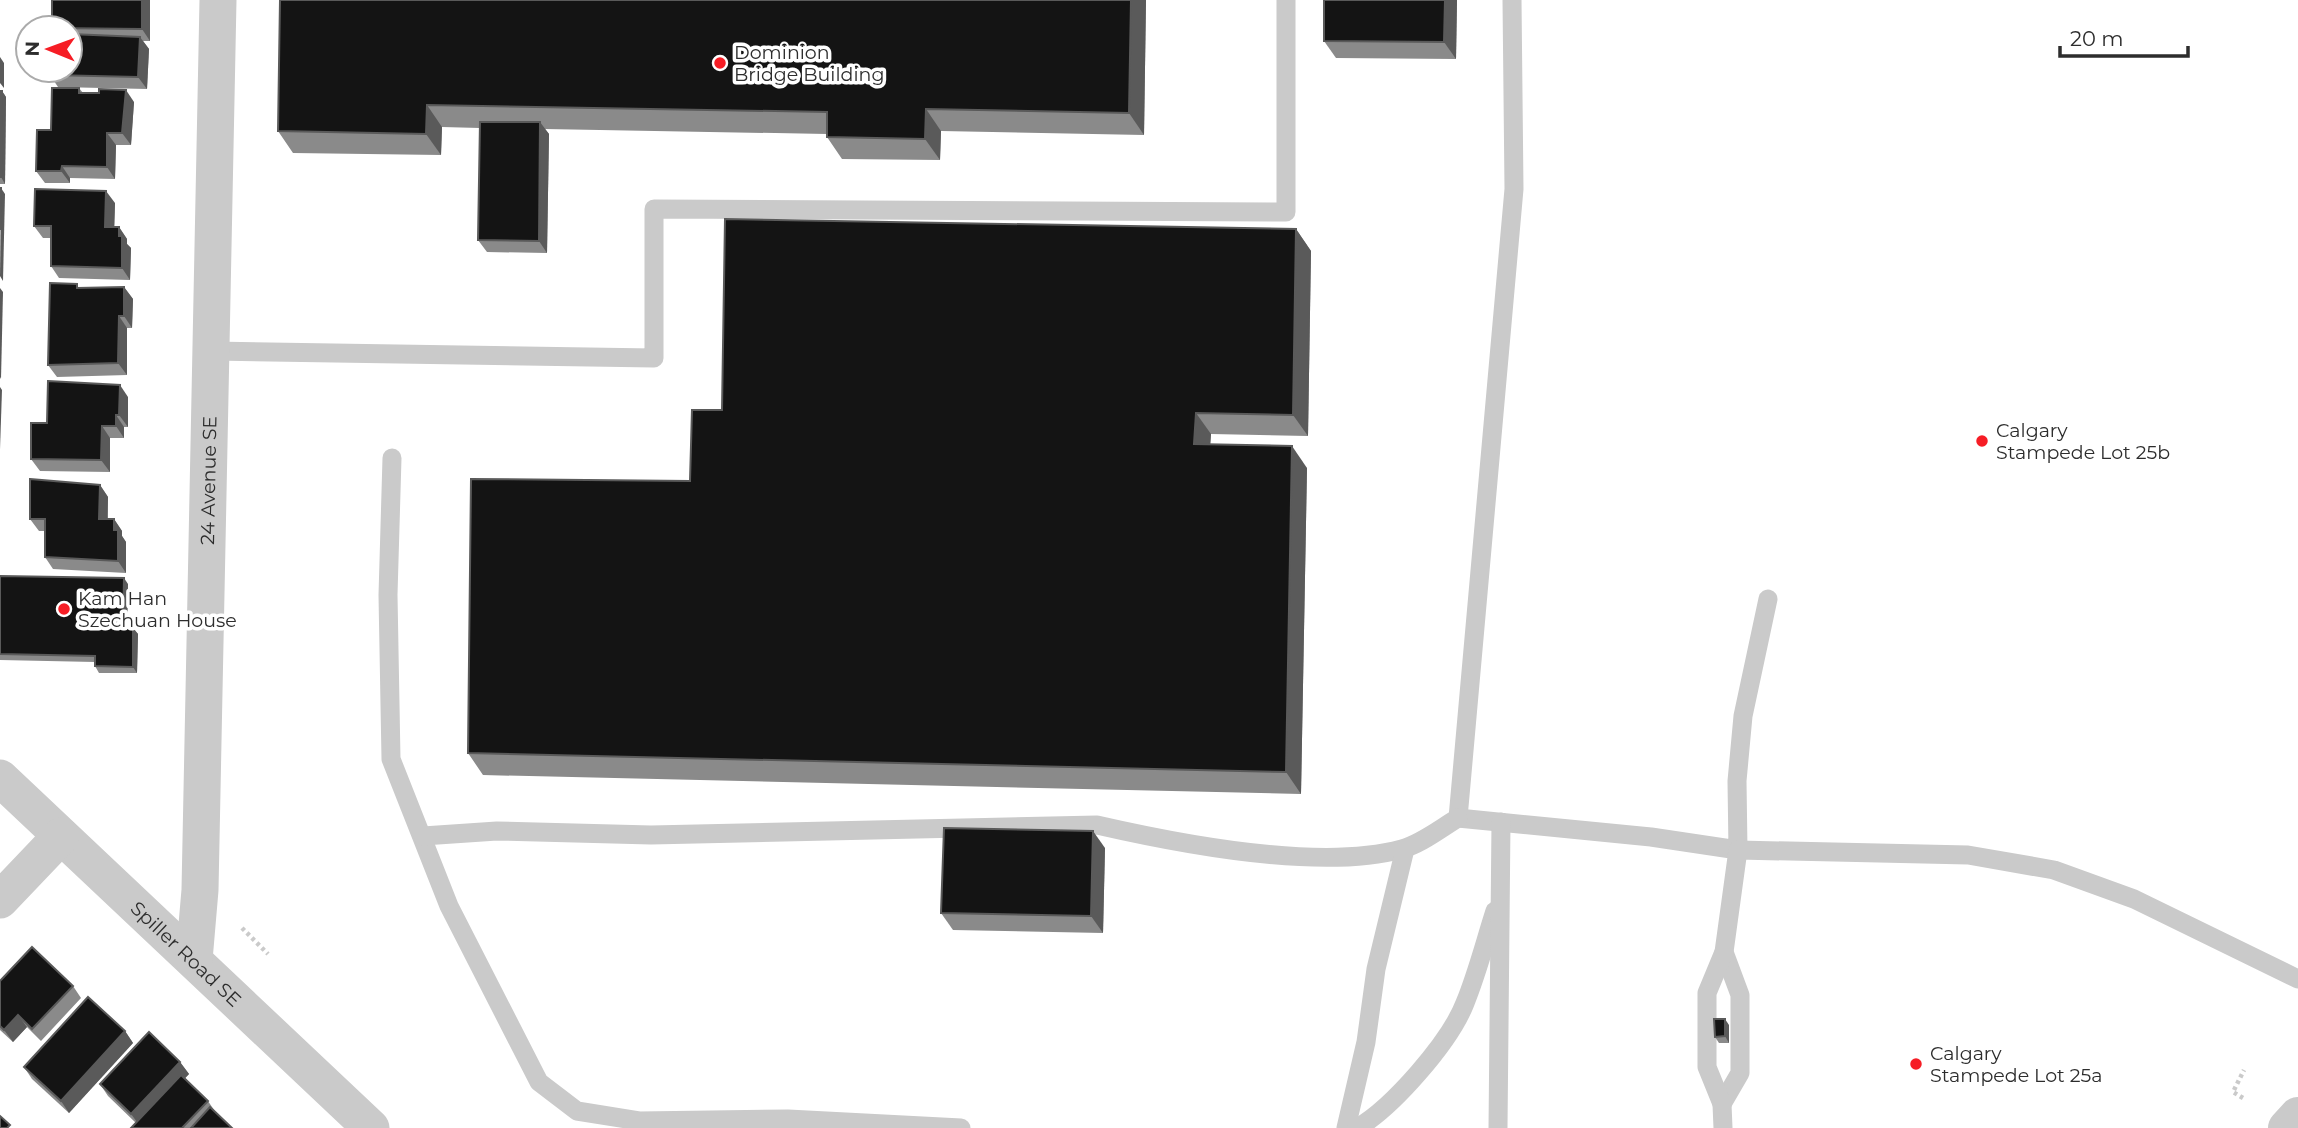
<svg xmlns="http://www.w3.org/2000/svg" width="2298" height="1128" font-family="Montserrat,sans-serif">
	<rect width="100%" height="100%" fill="#fff"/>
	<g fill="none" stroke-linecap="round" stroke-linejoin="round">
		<g stroke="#cacaca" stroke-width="4.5" stroke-dasharray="3.5 3.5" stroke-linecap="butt">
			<path d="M242,928L268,954"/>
			<path d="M2243,1098L2233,1092L2244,1070"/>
		</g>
		<g stroke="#cacaca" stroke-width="19">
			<path d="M1512,0L1514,189L1458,818L1651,837L1738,850L1737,781L1743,716L1768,599"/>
			<path d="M211,351L654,358V209L1286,212V0"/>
			<path d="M392,458L388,595L391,759L449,906L539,1082L577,1111L639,1121L788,1119L961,1128"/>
			<path d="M423,836L497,831L651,835L1097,825C1180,844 1321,871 1402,849C1421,844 1441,828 1458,818"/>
			<path d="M1722,1104L1740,1073V995L1724,952"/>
			<path d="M1346,1128L1366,1042L1376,969L1405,849"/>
			<path d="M1357,1128C1392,1108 1450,1042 1465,1003C1477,974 1485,942 1495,911"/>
			<path d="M1498,1128L1501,822"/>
			<path d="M1723,1128L1722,1104L1707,1067V993L1724,952L1738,850L1968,855L2054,870L2134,899L2298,979"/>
		</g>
		<g stroke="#cacaca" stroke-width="37">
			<path id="s1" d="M0,778L371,1128"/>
			<path d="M0,900L61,836"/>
			<path id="s2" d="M194,960L200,890L218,0"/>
		</g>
		<path stroke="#cacaca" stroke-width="38" d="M2287,1128L2298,1116"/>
	</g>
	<g fill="#8a8a8a">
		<path d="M52,0H150V41H143L149,49L147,89L58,87L50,75L70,70V28Z"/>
		<path d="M280,0H1146L1144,135L941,131L940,160L842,159L827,137V134L545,129L549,134L547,253L487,252L478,240L480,128L442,127L441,155L293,153L278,131Z"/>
		<path d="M1324,0H1457L1456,59L1336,58L1324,41Z"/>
		<path d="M79,88L83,93L134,102L131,145H116L115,179L70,178V183H45L36,171L51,130Z"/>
		<path d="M0,91H2L6,97L5,184H0Z"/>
		<path d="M115,203L114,227H119L127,239V244L131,248L130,280L59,278L51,266V238H43L34,226Z"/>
		<path d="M1296,229L1311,251L1308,436L1211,434L1210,444L1307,468L1301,794L483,775L468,753L690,481L722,410Z"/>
		<path d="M124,287L133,299L132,328H127V375L57,377L48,365L79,288Z"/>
		<path d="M128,397V427H124V438H110V472L40,471L31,459L47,423Z"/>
		<path d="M100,485L108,497V519H114L122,531V536L126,542V573L53,569L45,557V531H39L30,519Z"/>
		<path d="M0,576L128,584L127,627L133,628L138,634L137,673H99L95,666V662L0,660Z"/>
		<path d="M1105,848L1103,933L953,930L941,913Z"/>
		<path d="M0,981L73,986L81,998L41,1041L27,1027L13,1042L0,1030Z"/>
		<path d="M1729,1025V1043H1719L1715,1037Z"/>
		<path d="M125,1031L133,1043L69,1113L32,1079L24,1067Z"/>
		<path d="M180,1062L189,1074L185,1078L208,1101L216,1113L232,1128H131L136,1123L108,1096L100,1084Z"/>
	</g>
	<g fill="#5a5a5a">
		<path d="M142,0H150V41L142,29Z"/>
		<path d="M1131,0H1146L1144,135L1129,113Z"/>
		<path d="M1445,0H1457L1456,59L1444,42Z"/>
		<path d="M140,37L149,49L147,89L138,77Z"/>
		<path d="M0,57L4,63V88L0,83Z"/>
		<path d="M126,90L134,102L131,145L122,133Z"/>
		<path d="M2,91L6,97L5,184L1,177Z"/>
		<path d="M427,105L442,127L441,155L426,134Z"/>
		<path d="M926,109L941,131L940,160L925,139Z"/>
		<path d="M540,122L549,134L547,253L539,241Z"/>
		<path d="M107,133L116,145L115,179L107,167Z"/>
		<path d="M62,166L70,178V183L61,171Z"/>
		<path d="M1,188L5,194L3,281L0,276Z"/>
		<path d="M106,191L115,203L114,239L105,227Z"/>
		<path d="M119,227L127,239V244L131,248L130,280L122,268Z"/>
		<path d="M1296,229L1311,251L1308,436L1293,415Z"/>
		<path d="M124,287L133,299L132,328L124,316Z"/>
		<path d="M0,288L3,292L1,379L0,377Z"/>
		<path d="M119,316L127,328V375L118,363Z"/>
		<path d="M120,385L128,397V427L119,415Z"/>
		<path d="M0,387L2,390L0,449Z"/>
		<path d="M1196,413L1211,434L1209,465L1194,444Z"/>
		<path d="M116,415L124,427V438L116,426Z"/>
		<path d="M102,426L110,438V472L101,460Z"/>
		<path d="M1292,446L1307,468L1301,794L1286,772Z"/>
		<path d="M100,485L108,497L107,531L99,519Z"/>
		<path d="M114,519L122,531V536L126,542V573L118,561L114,530Z"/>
		<path d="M124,578L128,584L127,634L123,627Z"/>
		<path d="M133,628L138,634L137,673L133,667Z"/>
		<path d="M1093,831L1105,848L1103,933L1091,916Z"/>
		<path d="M18,1015L27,1027L13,1042L4,1030Z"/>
		<path d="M1725,1019L1729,1025V1043L1725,1036Z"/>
		<path d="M125,1031L133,1043L69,1113L61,1101Z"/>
		<path d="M180,1062L189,1074L140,1126L131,1114Z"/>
	</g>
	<g fill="#141414" stroke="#5a5a5a" stroke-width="2">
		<path d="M52,0H142V29L52,28Z"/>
		<path d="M280,0H1131L1129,113L926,109L925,139L827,137V112L427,105L426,134L278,131Z"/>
		<path d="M1324,0H1445L1444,42L1324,41Z"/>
		<path d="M70,34L140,37L138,77L50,75V70H70Z"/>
		<path d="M52,88H79V93H99V89L126,90L122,133H107V167L62,166L61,171H36L37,130H51Z"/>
		<path d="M0,91H2L1,177H0Z"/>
		<path d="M480,122H540L539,241L478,240Z"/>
		<path d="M0,188H1L0,230Z"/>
		<path d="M35,189L106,191L105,227H119V236H122V268L51,266V226H34Z"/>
		<path d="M725,219L1296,229L1293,415L1196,413L1194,444L1292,446L1286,772L468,753L471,479L690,481L692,410H722Z"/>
		<path d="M50,283L77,284V288L124,287V316H119L118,363L48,365Z"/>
		<path d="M48,381L120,385L119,415H116V426H102L101,460L31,459V423H47Z"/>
		<path d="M30,479L100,485L99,519H114V530H118V561L45,557V519H30Z"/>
		<path d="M0,576L124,578L123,627L133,628V667L95,666V656L0,654Z"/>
		<path d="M944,828L1093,831L1091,916L941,913Z"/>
		<path d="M32,947L73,986L32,1029L18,1015L4,1030L0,1026V981Z"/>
		<path d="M88,997L125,1031L61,1101L24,1067Z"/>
		<path d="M1714,1019H1725V1036L1715,1037Z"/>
		<path d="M149,1032L180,1062L131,1114L100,1084Z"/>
		<path d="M181,1075L208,1101L182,1128H131Z"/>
		<path d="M210,1107L232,1128H191Z"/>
		<path d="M0,1116L10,1125L7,1128H0Z"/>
	</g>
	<g fill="#f61d25" stroke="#fff" stroke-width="2.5">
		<circle cx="720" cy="63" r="7"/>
		<circle cx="1982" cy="441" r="7"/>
		<circle cx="64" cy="609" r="7"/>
		<circle cx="1916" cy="1064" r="7"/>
	</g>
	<g text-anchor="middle" stroke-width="7" stroke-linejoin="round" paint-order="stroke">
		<g font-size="19" fill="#2d2d2d" stroke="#fff" text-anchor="start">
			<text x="734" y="59">Dominion<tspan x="734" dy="22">Bridge Building</tspan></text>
			<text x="1996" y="437">Calgary<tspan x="1996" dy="22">Stampede Lot 25b</tspan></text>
			<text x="78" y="605">Kam Han<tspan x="78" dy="22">Szechuan House</tspan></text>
			<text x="1930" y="1060">Calgary<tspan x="1930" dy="22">Stampede Lot 25a</tspan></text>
		</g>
		<g font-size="19" fill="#2d2d2d" stroke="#fff">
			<text dy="7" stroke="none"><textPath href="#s2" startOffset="480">24 Avenue SE</textPath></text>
			<text dy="7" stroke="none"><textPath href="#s1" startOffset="256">Spiller Road SE</textPath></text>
		</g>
	</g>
	<g transform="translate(49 49) rotate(271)"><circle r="33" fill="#ffffff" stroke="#ababab" stroke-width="2"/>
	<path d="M0-5L12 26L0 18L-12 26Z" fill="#f61d25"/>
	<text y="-10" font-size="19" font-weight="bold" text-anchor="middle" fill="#2d2d2d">N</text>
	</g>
	<path d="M2060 46v10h128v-10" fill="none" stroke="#2d2d2d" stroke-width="3.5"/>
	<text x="2070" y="46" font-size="21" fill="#2d2d2d" stroke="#ffffff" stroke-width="5" paint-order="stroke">20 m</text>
</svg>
